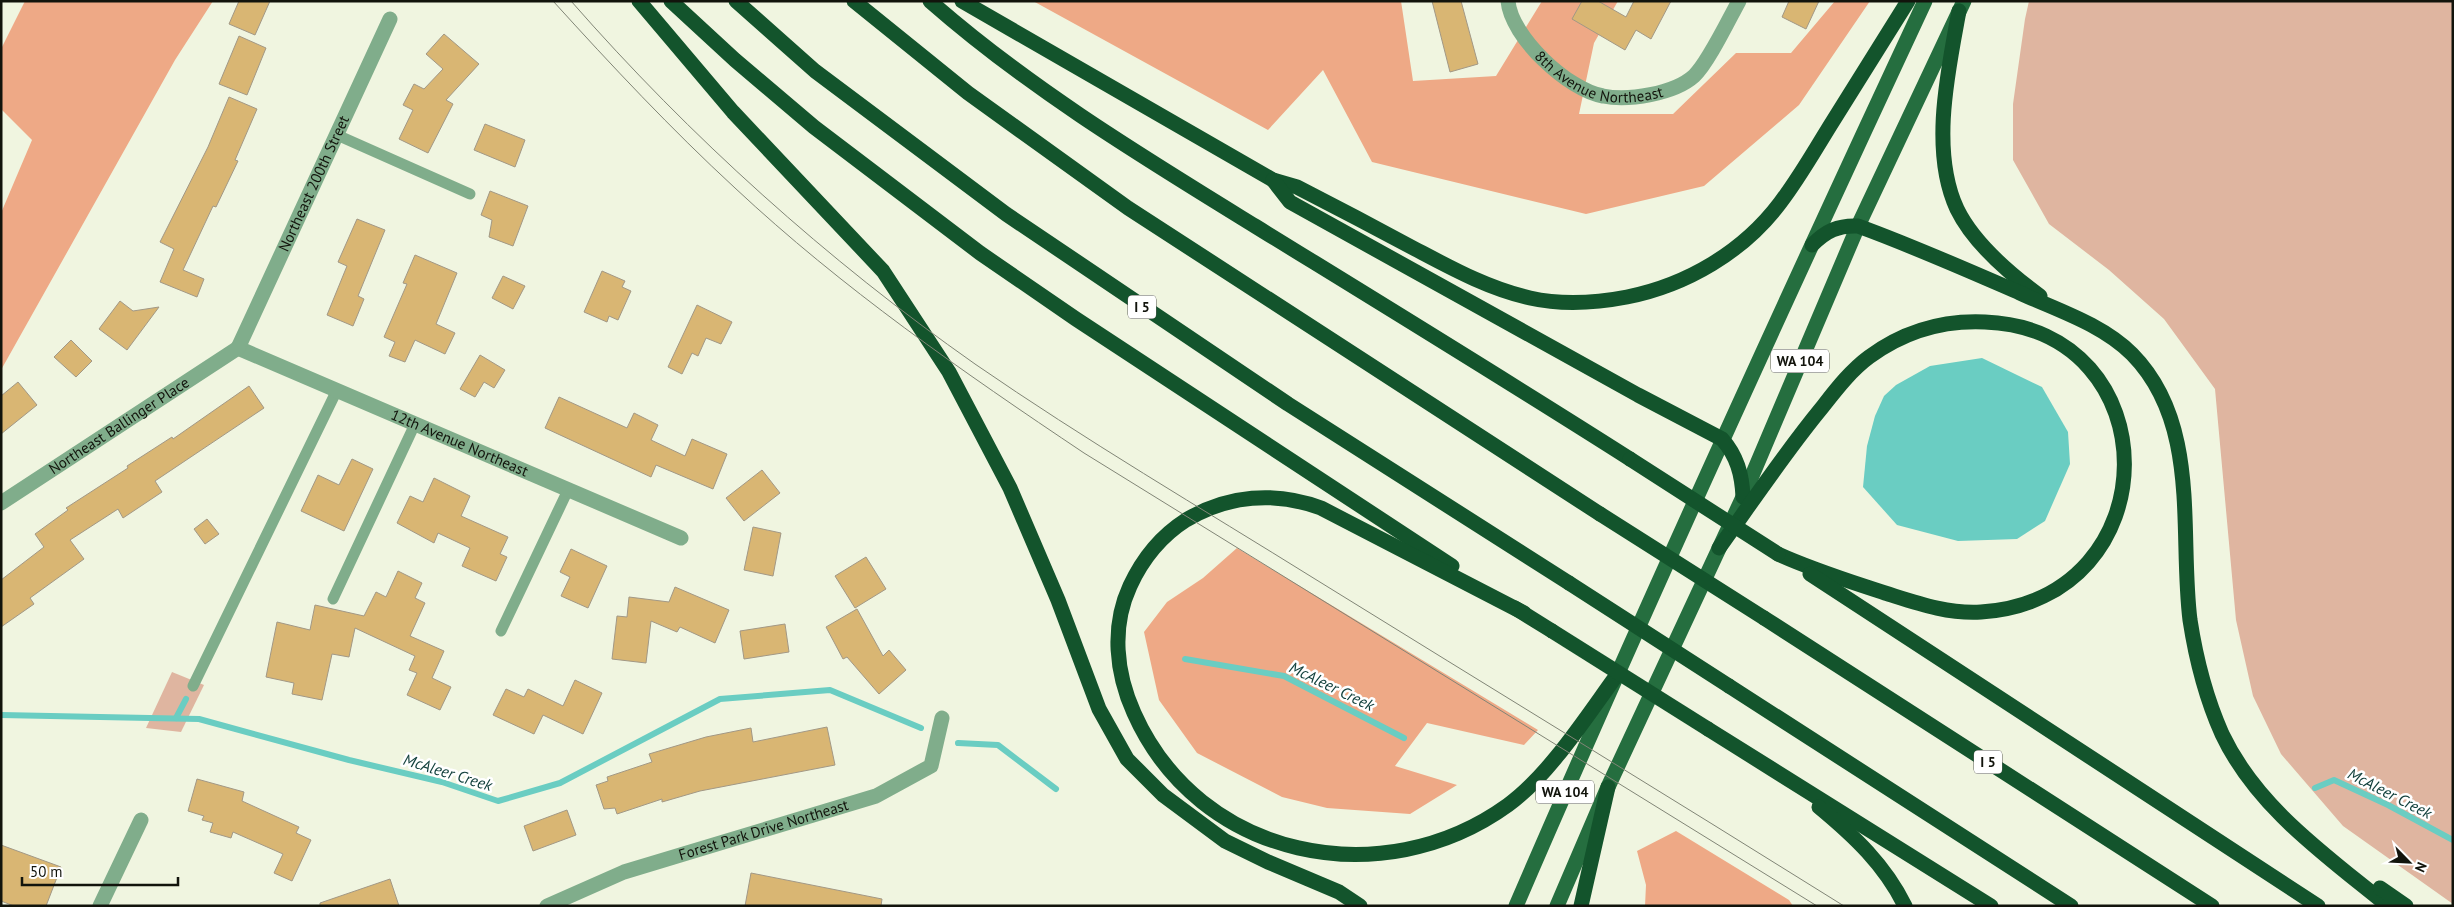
<svg xmlns="http://www.w3.org/2000/svg" width="2454" height="907" font-family="'PT Sans',sans-serif">
	<rect width="100%" height="100%" fill="#f0f5e0"/>
	<g fill="#dfb5a0">
		<path d="M2029,1H2453V904L2343,826L2281,754L2253,696L2236,620L2215,389L2164,319L2109,270L2049,224L2013,160V104L2025,19Z"/>
		<path d="M172,672L204,685L181,732L146,728Z"/>
	</g>
	<g fill="#eea986">
		<path d="M25,1H213L175,60L1,370V213L32,140L1,109V49Z"/>
		<path d="M1033,1H1401L1413,81L1496,76L1542,1H1618L1594,43L1579,114H1673L1736,53H1791L1835,1H1870L1799,105L1704,186L1586,214L1372,162L1323,70L1268,130Z"/>
		<path d="M1237,548L1538,730L1524,745L1427,723L1395,766L1457,785L1410,814L1327,808L1282,797L1197,753L1159,700L1144,632L1167,602L1203,578Z"/>
		<path d="M1676,831L1789,900L1793,906H1645L1646,885L1637,851Z"/>
	</g>
	<path fill="#6acdc2" d="M1982,358L2042,387L2068,432L2070,464L2045,521L2017,539L1958,541L1897,525L1863,487L1867,446L1875,416L1884,396L1896,385L1930,366Z"/>
	<g fill="none" stroke-linecap="round" stroke-linejoin="round">
		<g stroke="#6acdc2" stroke-width="6">
			<path d="M1185,659L1284,676L1404,738"/>
			<path d="M1,715L199,719L349,760L442,782L498,801L560,783L720,699L830,690L921,728"/>
			<path d="M176,718L186,699"/>
			<path d="M958,743L998,745L1056,789"/>
			<path d="M2315,788L2334,780L2388,805L2453,840"/>
		</g>
	</g>
	<g fill="#d9b673" stroke="#a29885">
		<path d="M239,1H270L255,35L229,24Z"/>
		<path d="M1432,1H1461L1478,64L1450,72Z"/>
		<path d="M1582,1H1598L1626,17L1634,1H1671L1651,39L1636,30L1625,50L1572,19Z"/>
		<path d="M1789,1H1819L1806,29L1782,17Z"/>
		<path d="M444,34L479,64L446,100L453,104L428,153L399,139L413,110L403,105L414,84L424,89L443,69L426,54Z"/>
		<path d="M239,36L266,48L247,95L219,84Z"/>
		<path d="M229,97L257,109L235,160L238,161L216,207L213,206L183,270L204,279L197,297L160,282L174,249L160,242L208,147Z"/>
		<path d="M485,124L525,140L515,167L474,150Z"/>
		<path d="M490,191L528,206L513,246L489,237L492,220L481,215Z"/>
		<path d="M357,219L385,230L358,296L364,299L353,326L327,315L347,266L338,262Z"/>
		<path d="M415,255L457,273L436,324L455,333L445,354L415,340L405,362L389,356L395,342L384,337L407,284L403,283Z"/>
		<path d="M602,271L625,281L622,287L631,291L618,320L609,316L607,322L584,312Z"/>
		<path d="M503,276L525,286L513,309L492,298Z"/>
		<path d="M120,301L133,311L159,307L127,350L99,329Z"/>
		<path d="M697,305L732,322L721,344L706,338L698,356L692,353L682,374L668,367Z"/>
		<path d="M71,340L92,361L76,377L54,357Z"/>
		<path d="M480,355L505,370L494,388L484,382L475,397L460,389Z"/>
		<path d="M18,382L37,405L1,434V396Z"/>
		<path d="M249,386L264,408L155,481L162,492L123,518L118,509L70,540L84,559L30,598L34,604L1,627V580L44,547L35,534L68,510L66,508L128,468L127,466L172,437L173,439Z"/>
		<path d="M559,397L627,428L634,413L658,425L651,440L685,456L692,439L727,454L713,489L656,465L651,477L545,428Z"/>
		<path d="M352,459L373,469L344,531L301,511L318,475L339,485Z"/>
		<path d="M762,470L780,493L744,521L726,498Z"/>
		<path d="M434,478L470,496L461,516L508,537L500,554L507,557L496,581L462,566L470,548L438,533L434,543L397,523L410,496L423,502Z"/>
		<path d="M207,519L219,534L205,544L194,529Z"/>
		<path d="M753,527L781,533L773,576L744,570Z"/>
		<path d="M571,549L607,566L588,608L561,596L570,577L560,572Z"/>
		<path d="M866,557L886,589L855,608L835,576Z"/>
		<path d="M398,571L422,583L415,598L425,603L410,636L444,651L432,678L451,687L440,710L407,695L417,673L409,670L415,656L355,628L349,657L332,654L322,700L292,694L294,683L266,677L277,622L310,630L315,605L364,616L376,592L386,597Z"/>
		<path d="M675,587L729,610L715,643L680,627L677,632L651,621L646,663L612,659L617,616L627,617L629,597L669,602Z"/>
		<path d="M857,609L883,656L889,650L906,670L879,694L847,657L843,659L826,627Z"/>
		<path d="M785,624L789,652L744,659L740,631Z"/>
		<path d="M575,680L602,693L583,734L543,715L534,734L493,715L506,689L524,697L528,689L563,706Z"/>
		<path d="M827,727L835,765L700,791L662,802V799L617,814L615,808L604,809L596,785L608,781L607,777L652,762L649,754L706,737L751,728L753,742Z"/>
		<path d="M197,779L244,792L242,801L299,827L296,833L311,840L292,881L274,873L283,854L233,832L231,838L210,832L213,823L202,820L204,816L188,811Z"/>
		<path d="M567,810L576,835L533,851L524,826Z"/>
		<path d="M1,845L61,867L46,906H14L1,901Z"/>
		<path d="M751,873L882,899L881,906H745Z"/>
		<path d="M390,879L399,906H320V903Z"/>
	</g>
	<g fill="none" stroke-linecap="round" stroke-linejoin="round">
		<g stroke="#80ad8b" stroke-width="11">
			<path d="M337,135L470,194"/>
			<path d="M333,599L415,424"/>
			<path d="M501,631L568,490"/>
			<path d="M193,686L337,390"/>
		</g>
		<g stroke="#80ad8b" stroke-width="15">
			<path id="s1" d="M1508,1C1511,37 1568,90 1603,96C1628,101 1674,94 1694,76C1708,63 1729,19 1739,1"/>
			<path id="s2" d="M238,348L681,538"/>
			<path id="s3" d="M238,348L390,19"/>
			<path id="s4" d="M1,503L238,348"/>
			<path d="M100,906L141,820"/>
			<path id="s5" d="M547,906L624,872L876,796L931,766L942,718"/>
		</g>
		<g stroke="#256e3f" stroke-width="15">
			<path d="M1516,906C1647,602 1785,301 1925,1"/>
			<path d="M1557,906L1608,787L1743,497L1858,226L1964,1"/>
		</g>
		<g stroke="#13542c" stroke-width="15">
			<path d="M639,1L733,112L883,271L949,372L1010,488L1058,600L1099,709L1127,759L1163,795L1225,841L1268,862L1339,892L1360,906"/>
			<path d="M671,1L735,60L814,127L980,253L1076,319L1452,566"/>
			<path d="M736,1L815,71L1006,214L1288,404L1569,583"/>
			<path d="M854,1L968,93L1128,208L1600,514"/>
			<path d="M930,1C1029,88 1143,157 1255,226C1380,303 1506,380 1630,459"/>
			<path d="M962,1L1273,180L1297,187C1336,207 1376,228 1415,249C1451,268 1489,289 1530,298C1561,305 1596,303 1627,297C1687,285 1743,252 1780,203C1800,177 1816,148 1833,121C1858,81 1883,41 1908,1"/>
			<path d="M1959,11C1948,71 1930,151 1957,209C1974,244 2010,274 2040,296"/>
			<path d="M1273,180L1290,202L1638,395L1722,439C1737,456 1742,474 1743,497"/>
			<path d="M1812,245C1826,231 1838,225 1858,226C1913,246 1967,270 2020,293C2057,310 2102,324 2132,354C2201,424 2179,532 2190,620C2196,659 2206,698 2222,734C2257,808 2327,856 2388,906"/>
			<path d="M1719,548C1752,502 1784,454 1820,410C1835,391 1850,371 1869,357C1903,332 1943,320 1985,322C2171,329 2172,599 1981,612C1947,614 1917,603 1885,593C1849,581 1813,570 1778,554"/>
			<path d="M1810,574L2318,906"/>
			<path d="M1515,608L1552,631"/>
			<path d="M1524,613L1321,508C1275,491 1228,495 1186,520C1161,536 1142,560 1130,586C1111,627 1116,673 1134,713C1199,859 1382,896 1508,805C1548,776 1585,719 1614,679"/>
			<path d="M1764,618L2212,906"/>
			<path d="M1729,686L2071,906"/>
			<path d="M1708,729L1991,906"/>
			<path d="M1819,807C1854,836 1885,865 1905,906"/>
			<path d="M2380,888L2406,906"/>
			<path d="M1581,906L1608,787"/>
		</g>
		<g stroke="#818576" stroke-width="1">
			<path d="M553,1C612,66 671,129 735,188C842,288 963,372 1084,453L1817,906"/>
			<path d="M571,1C690,137 827,260 975,364C1085,440 1201,508 1315,579C1491,688 1668,796 1844,906"/>
		</g>
		<g stroke="#13542c" stroke-width="15">
			<path d="M1630,459L1778,554"/>
			<path d="M1600,514L1764,618"/>
			<path d="M1569,583L1729,686"/>
			<path d="M1552,631L1708,729"/>
		</g>
	</g>
	<g text-anchor="middle" stroke-width="5" stroke-linejoin="round" paint-order="stroke">
		<g fill="#fff" stroke="#595a55" stroke-width="1">
			<rect x="1128" y="295.5" width="28" height="23" rx="4"/>
			<rect x="1771" y="349.5" width="58" height="23" rx="4"/>
			<rect x="1974" y="750.5" width="28" height="23" rx="4"/>
			<rect x="1536" y="780.5" width="58" height="23" rx="4"/>
		</g>
		<g font-size="14" font-weight="bold" fill="#12140c">
			<text x="1142" y="312">I 5</text>
			<text x="1800" y="366">WA 104</text>
			<text x="1988" y="767">I 5</text>
			<text x="1565" y="797">WA 104</text>
		</g>
		<g font-size="15" fill="#12140c" stroke="#fff">
			<text dy="5" stroke="none"><textPath href="#s1" startOffset="131">8th Avenue Northeast</textPath></text>
			<text dy="5" stroke="none"><textPath href="#s3" startOffset="181">Northeast 200th Street</textPath></text>
			<text dy="5" stroke="none"><textPath href="#s4" startOffset="141">Northeast Ballinger Place</textPath></text>
			<text dy="5" stroke="none"><textPath href="#s2" startOffset="241">12th Avenue Northeast</textPath></text>
			<text dy="5" stroke="none"><textPath href="#s5" startOffset="230">Forest Park Drive Northeast</textPath></text>
		</g>
		<g font-size="16" font-style="italic" fill="#0f3e3a" stroke="#fff">
			<text transform="translate(1332 686) rotate(26)" y="6">McAleer Creek</text>
			<text transform="translate(448 772) rotate(17)" y="6">McAleer Creek</text>
			<text transform="translate(2390 793) rotate(27)" y="6">McAleer Creek</text>
		</g>
	</g>
	<rect width="2454" height="907" fill="none" stroke="#12140c" stroke-width="5"/>
	<g transform="translate(2409 862) rotate(114)" stroke="#ffffff" stroke-width="4" paint-order="stroke">
	<path d="M0-4L9 19L0 12L-9 19Z" fill="#12140c"/>
	<text y="-8" font-size="14" font-weight="bold" text-anchor="middle" fill="#12140c">N</text>
	</g>
	<path d="M22 877v8h156v-8" fill="none" stroke="#12140c" stroke-width="2.5"/>
	<text x="30" y="877" font-size="15" fill="#12140c" stroke="#ffffff" stroke-width="4" paint-order="stroke">50 m</text>
</svg>
